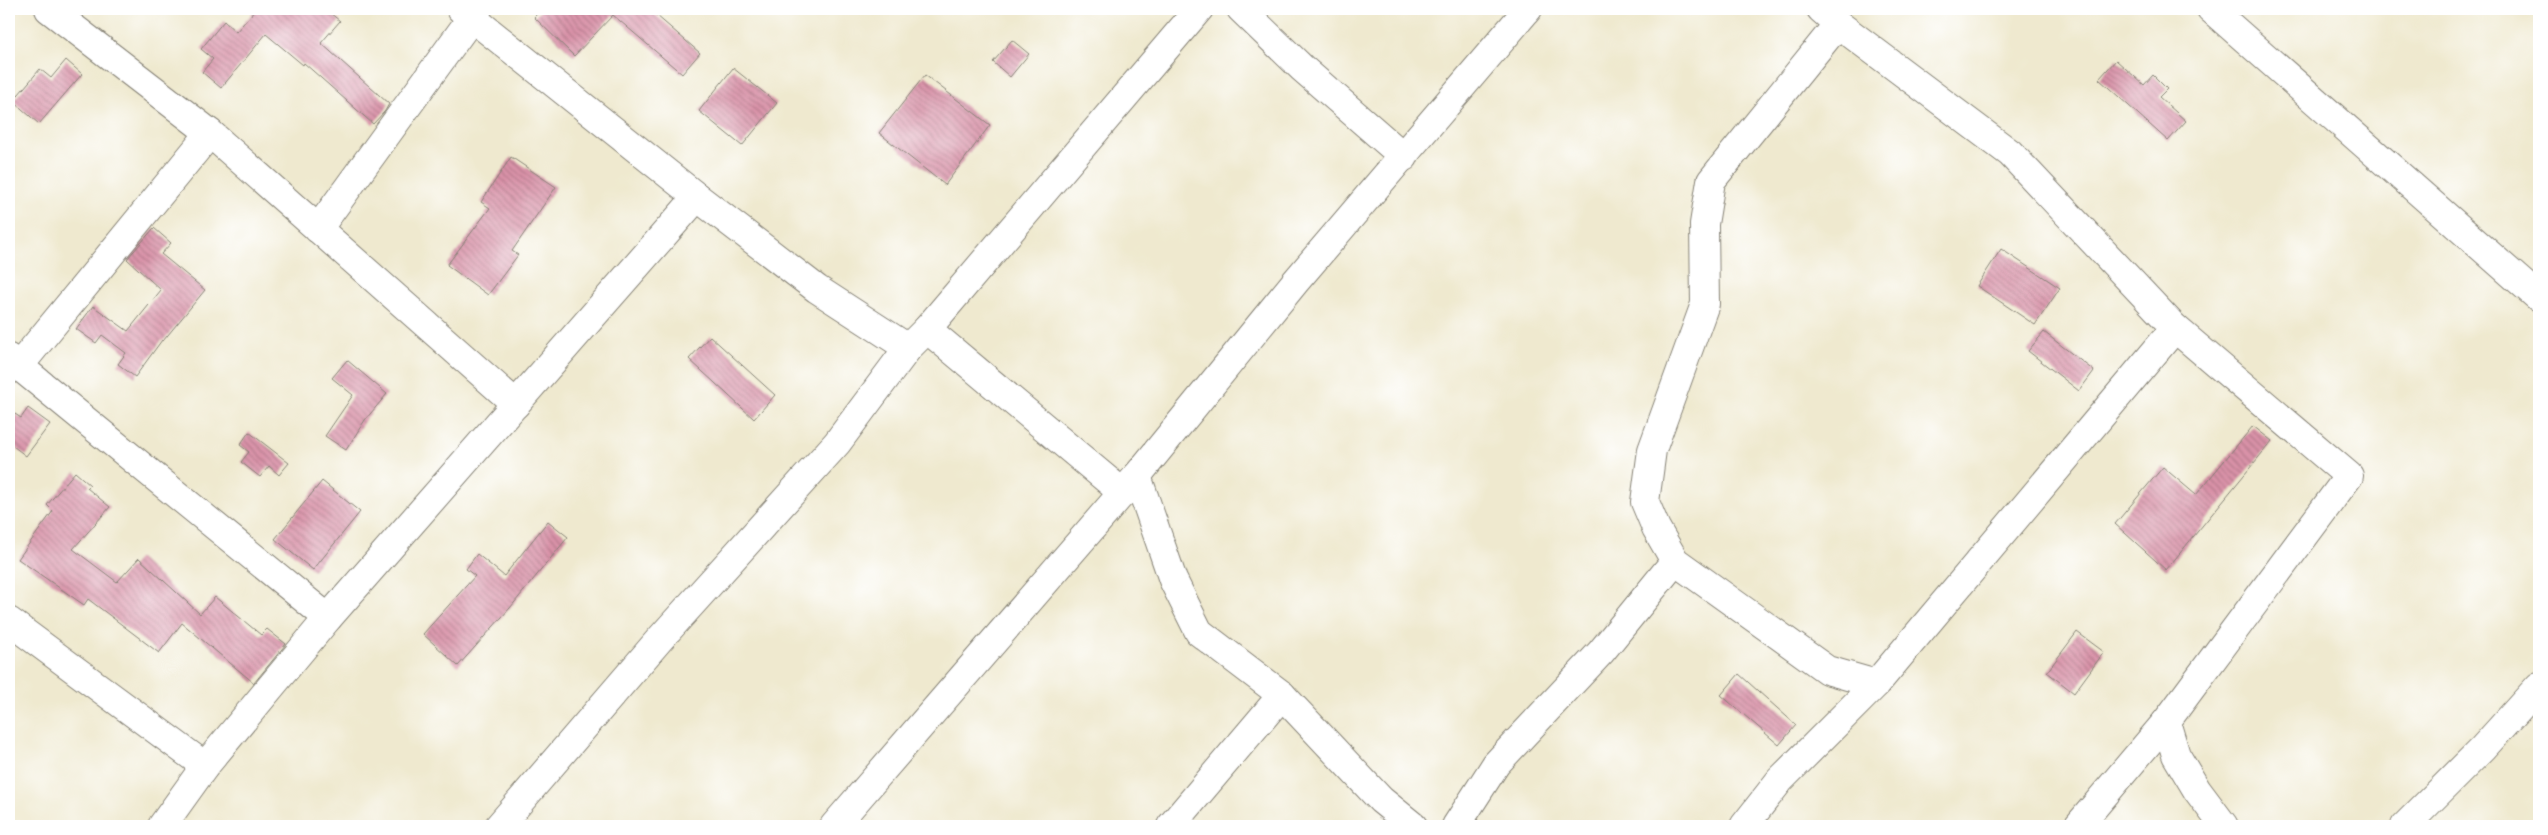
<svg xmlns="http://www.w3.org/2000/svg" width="2548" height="835" font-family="Kalam,sans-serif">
	<defs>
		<pattern id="building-back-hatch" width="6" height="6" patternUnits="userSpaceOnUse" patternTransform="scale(1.25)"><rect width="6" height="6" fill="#d992a8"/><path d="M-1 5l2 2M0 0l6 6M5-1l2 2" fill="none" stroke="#af7688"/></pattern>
	</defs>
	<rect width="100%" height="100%" fill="#fff"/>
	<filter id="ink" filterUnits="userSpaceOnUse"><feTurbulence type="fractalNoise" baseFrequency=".02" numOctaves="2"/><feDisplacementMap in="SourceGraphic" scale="10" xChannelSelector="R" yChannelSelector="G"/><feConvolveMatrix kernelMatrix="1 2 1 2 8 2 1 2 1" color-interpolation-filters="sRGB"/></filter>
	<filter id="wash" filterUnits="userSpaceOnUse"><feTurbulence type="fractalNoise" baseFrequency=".0096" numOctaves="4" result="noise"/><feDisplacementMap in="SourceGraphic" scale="20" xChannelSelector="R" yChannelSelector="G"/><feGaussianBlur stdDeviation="1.12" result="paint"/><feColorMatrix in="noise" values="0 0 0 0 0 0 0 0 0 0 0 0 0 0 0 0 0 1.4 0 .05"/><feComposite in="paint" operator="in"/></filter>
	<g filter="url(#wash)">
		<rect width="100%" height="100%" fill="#efe9cf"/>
		<g id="blocks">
			<g fill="url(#building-back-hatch)">
				<path d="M256,9H325L340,21L321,43L389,104L385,111L373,124L304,63L303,65L266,34L221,88L202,72L213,59L201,49L224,21L236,32Z"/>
				<path d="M542,9H649L700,53L682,74L613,15L574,56L534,17Z"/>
				<path d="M1012,40L1029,54L1010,77L993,62Z"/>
				<path d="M66,60L82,74L39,124L13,101L40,69L51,78Z"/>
				<path d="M2116,60L2144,85L2153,75L2167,89L2159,97L2186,121L2168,141L2099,79Z"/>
				<path d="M733,68L777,103L742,146L699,111Z"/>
				<path d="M925,75L990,125L945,185L879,133Z"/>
				<path d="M511,157L556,187L512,251L518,255L488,295L447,265L490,208L481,202Z"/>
				<path d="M154,228L171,243L161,254L205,290L163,341L162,340L135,377L118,364L126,353L102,335L96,343L76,329L93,306L128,331L161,290L127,259Z"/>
				<path d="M2001,249L2060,288L2035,325L1977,286Z"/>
				<path d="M2044,332L2094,371L2079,391L2028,351Z"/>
				<path d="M710,336L775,395L754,419L689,359Z"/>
				<path d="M347,360L387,394L365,420L346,450L325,436L353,395L332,378Z"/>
				<path d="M28,408L50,424L26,456L9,443V410L21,418Z"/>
				<path d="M2253,426L2272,441L2166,570L2115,524L2163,467L2196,495Z"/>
				<path d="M249,432L289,463L279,475L269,466L260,477L241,462L249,452L240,445Z"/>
				<path d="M75,472L90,485L87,488L110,507L73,549L117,582L139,558L200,614L215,597L261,635L267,629L286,644L254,683L182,623L159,653L88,599L84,605L18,559L53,511L47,505Z"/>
				<path d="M322,481L360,512L313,570L275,539Z"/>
				<path d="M548,521L568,537L510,608L458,666L423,634L475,576L466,569L477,554L504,576Z"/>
				<path d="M2077,632L2104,652L2074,693L2047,672Z"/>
				<path d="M1739,674L1796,725L1779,745L1721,695Z"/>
			</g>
		</g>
	</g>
	<g filter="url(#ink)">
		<use href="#blocks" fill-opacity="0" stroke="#868276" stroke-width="1"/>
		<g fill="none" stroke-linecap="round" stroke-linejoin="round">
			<g stroke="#868276" stroke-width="30">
				<g id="minor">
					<path d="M49,9L210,133L516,404"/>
					<path d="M461,9L697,197L817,289L908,348"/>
					<path d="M1241,9L1302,68L1404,157"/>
					<path d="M1821,9L1838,24L2010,153L2175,328L2349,476L2166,722L2078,826"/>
					<path d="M2211,9L2539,298"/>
					<path d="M1838,24L1711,181L1704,224L1705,304L1652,450L1645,502L1656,528L1675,561L1827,670L1876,684"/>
					<path d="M318,229L478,9"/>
					<path d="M927,329L1123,493"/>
					<path d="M9,358L328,618"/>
					<path d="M19,366L210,133"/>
					<path d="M1137,476L1173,580L1199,632L1282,695L1381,800L1413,826"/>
					<path d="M9,621L205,766"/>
					<path d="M2166,722L2176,755L2197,790L2224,826"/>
					<path d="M162,826L205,766L328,618L697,197"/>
					<path d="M499,826L659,640L837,443L908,348L927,329L1199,9"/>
					<path d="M834,826L1137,476L1296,281L1528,9"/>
					<path d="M1171,826L1282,695"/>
					<path d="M1456,826L1496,764L1601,652L1675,561"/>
					<path d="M1744,826L1780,780L1876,684L2175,328"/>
					<path d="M2405,826L2483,748L2539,686"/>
				</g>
			</g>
			<use href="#minor" stroke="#fff" stroke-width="28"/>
		</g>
	</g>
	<rect width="2548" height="835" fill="none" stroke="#fff" stroke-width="30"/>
</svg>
